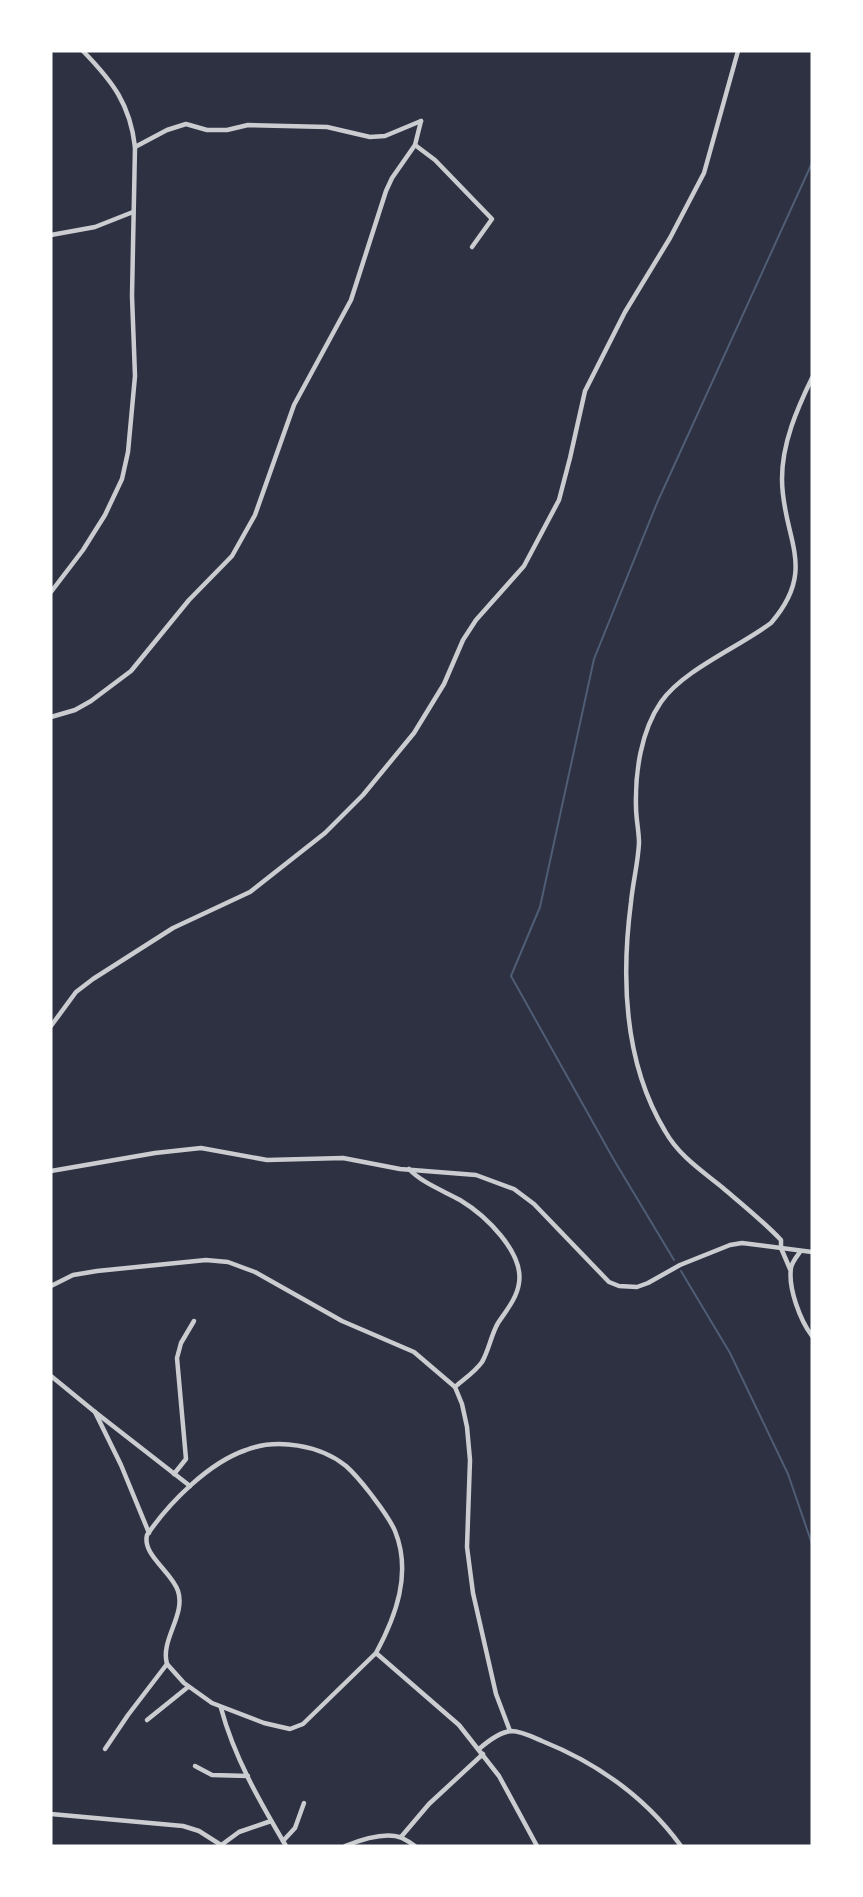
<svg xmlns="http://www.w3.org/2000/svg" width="863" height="1897" font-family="'Source Serif 4',serif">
	<rect width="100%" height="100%" fill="#2d3142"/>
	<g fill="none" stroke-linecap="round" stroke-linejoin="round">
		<g stroke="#4f5d75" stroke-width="2">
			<path d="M674,1260L614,1160L511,976L540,907L594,659L657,503L812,163"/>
			<path d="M681,1271L730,1353L788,1474L812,1544"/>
		</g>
		<g stroke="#caccd0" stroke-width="4.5">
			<path d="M415,145L435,160L492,219L472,247"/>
			<path d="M135,147L167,130L186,124L207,130H227L248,125L327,127L370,137L385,136L421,121"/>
			<path d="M51,235L95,227L133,212"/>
			<path d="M51,592L83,550L105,515L122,479L128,452L135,376L132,296L135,147C130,104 113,82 83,51"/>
			<path d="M51,717L75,710L91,701L131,671L189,600L232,556L255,515L294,405L351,300L386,191L392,178L415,145L421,121"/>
			<path d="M51,1026L76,992L93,979L173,928L250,892L325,833L363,795L414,733L444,684L463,640L476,620L524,566L559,500L570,458L585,391L625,312L670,238L704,173L738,51"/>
			<path d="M409,1169C422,1183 444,1191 460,1200C485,1215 524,1252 519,1283C517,1298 506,1311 498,1323C491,1335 489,1350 482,1362C475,1372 464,1379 455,1387"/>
			<path d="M51,1171L155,1153L201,1148L267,1160L343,1158L400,1169L476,1175L514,1189L534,1204L609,1282L619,1286L637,1287L648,1283L680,1265L730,1245L742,1243L812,1252"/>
			<path d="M800,1252C797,1256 792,1262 791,1268C788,1288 800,1320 812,1336"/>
			<path d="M790,1269L781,1248V1240C763,1221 743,1205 723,1188C702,1171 679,1156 665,1131C624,1063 621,979 631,902C633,882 638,863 639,843C639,831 636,819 636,807C635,772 641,731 661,702C683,670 739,647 771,623C819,568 782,538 782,479C782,443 797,409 812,378"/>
			<path d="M51,1286L73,1275L97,1271L206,1260L228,1262L255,1272L342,1321L414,1352L455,1387L462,1404L467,1427L470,1460L467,1547L473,1593L496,1694L510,1731"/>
			<path d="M51,1376L95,1412L121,1465L149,1533"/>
			<path d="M95,1412L190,1486"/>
			<path d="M174,1474L186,1459L177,1358L181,1343L194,1321"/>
			<path d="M376,1653C396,1616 412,1573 395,1531C389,1517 379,1505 370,1493C363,1484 355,1474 346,1466C320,1445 277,1438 246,1450C208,1463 169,1503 147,1535C142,1555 172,1572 178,1591C186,1615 160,1640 167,1664L184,1683L212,1703L264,1723L290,1729L303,1724L376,1653L459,1725L499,1776L537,1846"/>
			<path d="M221,1708C234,1757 260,1802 286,1846"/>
			<path d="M147,1720L188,1687"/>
			<path d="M105,1749L128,1715L167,1664"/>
			<path d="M479,1749C487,1742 500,1732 511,1731C521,1731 533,1737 542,1741C597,1763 646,1798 681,1846"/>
			<path d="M195,1766L212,1775L248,1776"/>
			<path d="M51,1814L183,1826L199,1831L221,1845"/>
			<path d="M401,1837L429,1804L483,1754"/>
			<path d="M283,1841L295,1828L304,1803"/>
			<path d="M220,1846L239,1832L271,1821"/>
			<path d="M345,1846C360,1840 386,1831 402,1838C406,1840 411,1843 415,1846"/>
		</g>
	</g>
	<rect width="863" height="1897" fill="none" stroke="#ffffff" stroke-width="105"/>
</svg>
